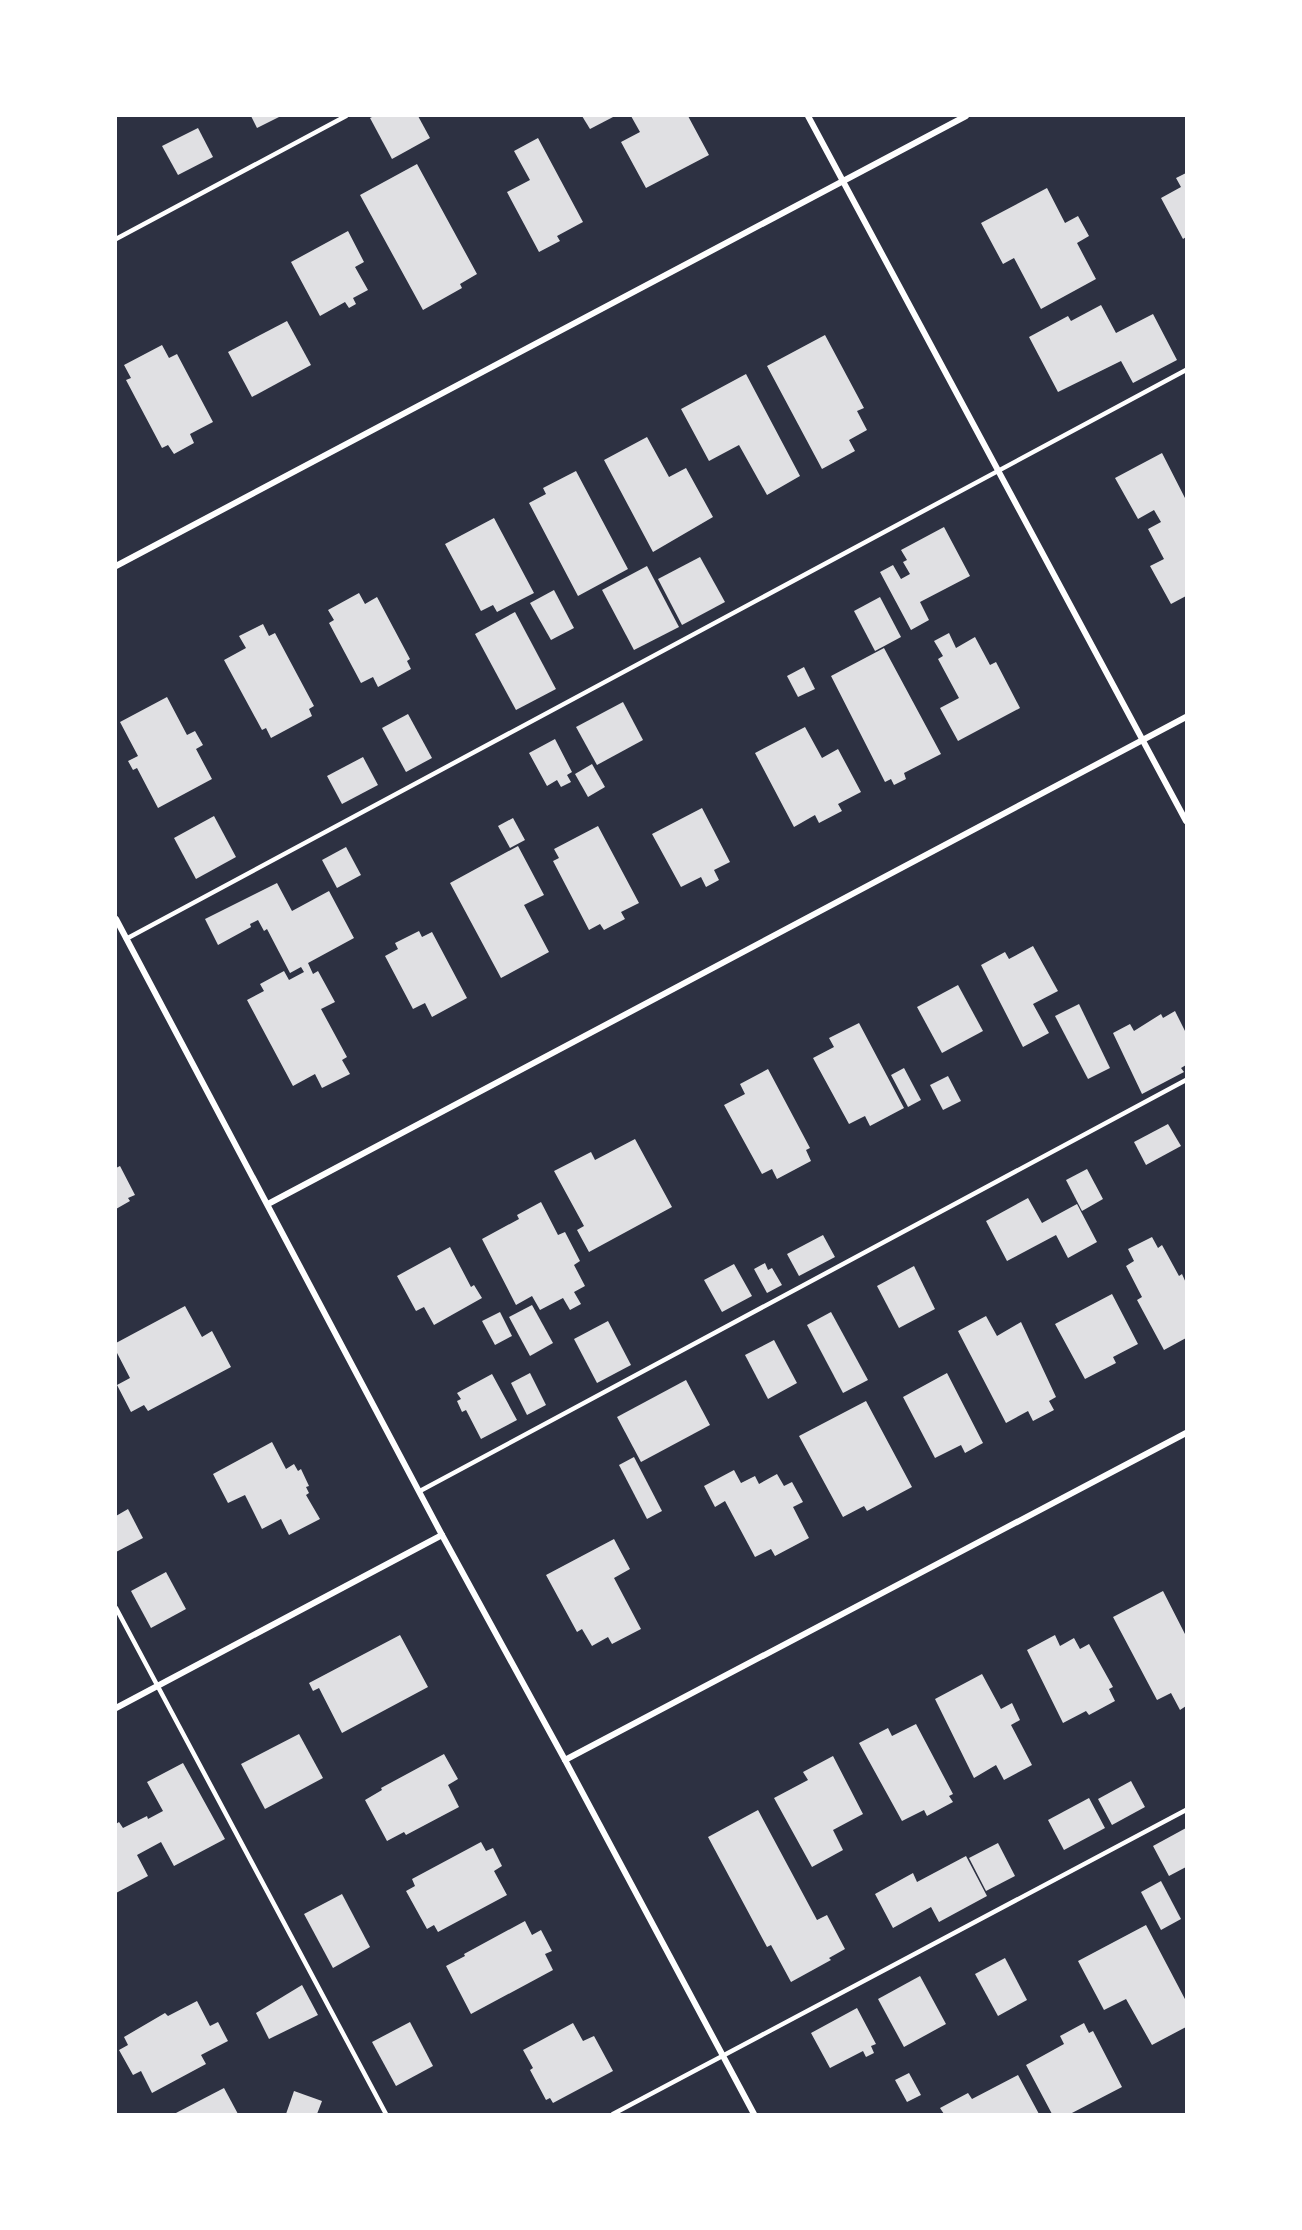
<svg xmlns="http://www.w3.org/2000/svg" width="1302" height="2230" font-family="Raleway,sans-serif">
	<rect width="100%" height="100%" fill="#2d3142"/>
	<g fill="#e0e0e3">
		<path d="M251,116H281L257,128Z"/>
		<path d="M374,116H418L430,138L392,159L370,118Z"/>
		<path d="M582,116H615L590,129Z"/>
		<path d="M631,116H688L709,155L646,188L621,142L640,132Z"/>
		<path d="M198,128L213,157L178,175L162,146Z"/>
		<path d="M538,138L583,222L557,236L560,241L539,252L507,192L530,180L514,151Z"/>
		<path d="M417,164L477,274L460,284L462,288L423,310L360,195Z"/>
		<path d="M1186,173V237L1183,239L1161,198L1181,187L1176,178Z"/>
		<path d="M1047,188L1065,223L1078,216L1089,236L1077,243L1096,279L1041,309L1014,258L1003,264L981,223Z"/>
		<path d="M348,231L364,262L355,267L368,290L353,298L356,304L349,308L345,302L320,316L291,262Z"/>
		<path d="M1101,305L1116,333L1153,314L1177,360L1133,383L1121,361L1058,392L1029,337L1068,316L1071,321Z"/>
		<path d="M287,321L311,365L252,397L228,352Z"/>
		<path d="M825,335L864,408L857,411L867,430L849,440L855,451L822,469L767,366Z"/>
		<path d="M162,345L169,358L177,354L213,422L190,434L194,443L174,454L168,445L162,448L126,380L131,378L124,365Z"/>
		<path d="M746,374L800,476L767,495L739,445L709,461L681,409Z"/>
		<path d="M647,437L669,477L686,468L713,517L653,552L604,460Z"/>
		<path d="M1162,453L1186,500V596L1171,604L1150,566L1164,559L1148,529L1161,522L1154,510L1138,519L1115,478Z"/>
		<path d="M576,471L628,569L578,596L529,503L546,494L543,488Z"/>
		<path d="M494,518L534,593L497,612L493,605L481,611L445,544Z"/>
		<path d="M944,527L970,576L920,602L929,620L911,630L880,572L893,565L901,579L910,574L903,562L907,560L901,550Z"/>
		<path d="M700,557L725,602L682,625L658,579Z"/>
		<path d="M647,566L679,627L634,650L602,590Z"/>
		<path d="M554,590L574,628L551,640L530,603Z"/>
		<path d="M359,593L365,604L377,597L410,659L407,661L411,669L378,687L373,677L361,683L329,623L334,620L328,610Z"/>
		<path d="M880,597L901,637L875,651L854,611Z"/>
		<path d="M515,612L556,689L516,710L475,634Z"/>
		<path d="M263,624L269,636L275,633L314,706L309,709L312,716L271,738L266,728L262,730L224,660L246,648L239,636Z"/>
		<path d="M949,633L956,648L975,637L990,665L996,662L1020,708L958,741L940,708L959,698L938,659L943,656L934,641Z"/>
		<path d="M884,648L941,754L904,773L906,779L894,785L891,779L885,782L831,676Z"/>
		<path d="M804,667L815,689L798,697L787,676Z"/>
		<path d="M167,697L187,735L195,731L203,745L196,749L212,779L158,808L137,768L133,770L128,761L138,756L120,722Z"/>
		<path d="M623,702L643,740L597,765L576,727Z"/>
		<path d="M408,714L432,758L406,772L382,728Z"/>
		<path d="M805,727L822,758L838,749L861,792L838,804L842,811L819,823L815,815L794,827L755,753Z"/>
		<path d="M555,739L572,772L567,775L571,782L561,787L557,780L547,786L529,753Z"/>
		<path d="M363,757L378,785L342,804L327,776Z"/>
		<path d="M592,764L605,787L588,797L575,774Z"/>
		<path d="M702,808L730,862L714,870L719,880L706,887L701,877L681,887L652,834Z"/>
		<path d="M214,816L236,857L196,879L174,838Z"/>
		<path d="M513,818L525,840L510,848L498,826Z"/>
		<path d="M598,826L639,903L621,912L625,919L604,930L600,924L589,930L553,861L559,858L554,849Z"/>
		<path d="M518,846L544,895L524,905L549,952L501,978L450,883Z"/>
		<path d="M346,847L361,875L337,888L322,860Z"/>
		<path d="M277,883L292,911L329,891L354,938L308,963L313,974L318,971L335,1002L321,1009L347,1057L342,1060L350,1074L322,1088L315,1074L293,1086L247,1000L264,991L260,984L284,971L289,980L304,972L301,967L290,973L267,929L264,931L258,920L250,924L251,927L218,945L205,919Z"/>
		<path d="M419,931L422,937L432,932L467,998L432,1017L425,1003L413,1009L385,956L398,949L395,943Z"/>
		<path d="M1033,946L1058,991L1033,1004L1049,1033L1023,1047L981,965L1005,952L1009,959Z"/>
		<path d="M958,985L983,1031L942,1053L917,1007Z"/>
		<path d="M1079,1004L1110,1068L1088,1079L1055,1016Z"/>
		<path d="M1175,1011L1186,1033V1065L1181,1068L1184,1072L1142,1094L1113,1033L1130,1024L1134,1031L1161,1014L1163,1018Z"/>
		<path d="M859,1023L904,1108L870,1126L865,1116L849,1124L813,1058L834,1047L829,1038Z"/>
		<path d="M904,1068L921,1100L908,1107L891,1075Z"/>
		<path d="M768,1069L810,1148L806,1150L811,1161L777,1179L772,1169L762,1174L724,1105L745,1094L740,1084Z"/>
		<path d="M948,1076L961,1101L943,1110L930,1085Z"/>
		<path d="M1168,1124L1181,1146L1146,1165L1134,1142Z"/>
		<path d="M635,1139L672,1207L589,1252L577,1230L584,1226L554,1171L591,1152L595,1160Z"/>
		<path d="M120,1166L135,1195L128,1198L130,1201L116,1209V1168Z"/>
		<path d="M1087,1169L1103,1199L1082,1211L1066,1180Z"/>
		<path d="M1028,1198L1042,1223L1077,1204L1097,1242L1068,1258L1056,1235L1007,1261L986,1221Z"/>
		<path d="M541,1202L558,1235L565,1232L580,1261L574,1265L585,1286L574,1292L581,1304L570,1310L563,1298L540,1310L532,1296L516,1305L482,1239L519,1219L517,1215Z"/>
		<path d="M823,1235L835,1257L799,1276L787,1254Z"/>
		<path d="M1152,1237L1158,1248L1162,1245L1179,1276L1182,1274L1186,1283V1338L1164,1350L1137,1300L1142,1297L1126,1266L1134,1261L1128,1249Z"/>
		<path d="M450,1247L471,1287L474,1285L482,1298L434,1325L424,1307L416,1311L397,1276Z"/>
		<path d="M765,1263L768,1270L772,1268L782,1285L767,1293L754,1269Z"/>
		<path d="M734,1264L752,1296L722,1312L704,1280Z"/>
		<path d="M914,1266L935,1309L899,1328L877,1286Z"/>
		<path d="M1112,1294L1138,1344L1113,1357L1116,1363L1085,1379L1055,1324Z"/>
		<path d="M532,1305L553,1343L530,1356L509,1317Z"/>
		<path d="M185,1306L202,1337L212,1331L231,1367L148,1411L144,1405L131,1412L117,1385L130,1378L116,1351V1343Z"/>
		<path d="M500,1312L512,1336L495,1345L482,1321Z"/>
		<path d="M831,1312L868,1380L843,1393L807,1325Z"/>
		<path d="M986,1316L997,1336L1021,1322L1056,1397L1049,1401L1054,1410L1033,1421L1028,1411L1006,1423L958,1331Z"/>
		<path d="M608,1321L631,1365L597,1383L574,1339Z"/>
		<path d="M774,1340L797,1383L768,1399L745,1355Z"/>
		<path d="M530,1373L546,1405L527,1415L511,1383Z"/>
		<path d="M947,1373L983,1443L965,1453L961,1445L935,1458L903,1397Z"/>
		<path d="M492,1374L517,1420L481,1439L466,1410L462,1412L457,1401L461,1399L457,1393Z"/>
		<path d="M686,1380L710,1425L641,1462L617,1417Z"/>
		<path d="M866,1401L912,1487L867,1511L864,1506L843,1517L799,1436Z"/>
		<path d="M272,1442L286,1469L294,1464L298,1471L301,1469L309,1486L306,1487L309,1493L306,1495L320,1519L289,1535L281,1519L262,1529L245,1495L228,1503L213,1474Z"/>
		<path d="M634,1457L662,1511L647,1519L619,1465Z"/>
		<path d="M734,1470L741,1483L755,1476L759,1484L777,1474L784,1486L792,1482L803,1502L793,1507L809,1538L775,1556L771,1549L755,1557L725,1501L715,1507L704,1486Z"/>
		<path d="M128,1509L143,1538L116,1552V1516Z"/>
		<path d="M614,1539L630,1569L614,1578L641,1629L612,1644L608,1637L592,1646L582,1629L577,1632L546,1575Z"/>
		<path d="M166,1572L186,1609L151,1628L131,1591Z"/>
		<path d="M1163,1591L1186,1636V1706L1180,1710L1171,1693L1157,1700L1113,1617Z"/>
		<path d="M400,1635L428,1687L342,1733L319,1688L313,1691L309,1683Z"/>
		<path d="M1055,1635L1060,1646L1074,1638L1080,1649L1089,1644L1113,1687L1109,1689L1115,1701L1089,1715L1086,1711L1063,1723L1027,1650Z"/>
		<path d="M982,1674L1001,1709L1012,1703L1020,1720L1011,1725L1032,1765L1004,1780L996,1765L974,1778L935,1699Z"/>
		<path d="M916,1724L953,1794L949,1796L953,1802L927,1816L924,1810L902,1821L859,1743L888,1728L892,1736Z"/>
		<path d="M299,1734L323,1778L265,1809L241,1764Z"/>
		<path d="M444,1754L458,1779L448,1785L459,1807L406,1835L404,1832L387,1841L365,1800L382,1790L381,1788Z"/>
		<path d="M833,1756L863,1814L833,1830L843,1850L812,1867L774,1798L808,1780L803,1772Z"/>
		<path d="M183,1763L225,1839L174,1866L161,1842L137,1855L148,1876L116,1893V1824L119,1822L123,1828L147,1816L148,1819L163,1811L147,1782Z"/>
		<path d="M1131,1781L1145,1807L1112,1825L1098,1799Z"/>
		<path d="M1089,1798L1105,1828L1064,1850L1048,1820Z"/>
		<path d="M758,1810L817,1920L827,1915L845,1949L829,1958L831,1960L791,1982L771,1945L767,1947L708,1837Z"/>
		<path d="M1186,1828V1867L1169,1876L1153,1846Z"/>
		<path d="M481,1842L486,1851L493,1848L502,1866L494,1871L507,1895L438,1932L434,1925L427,1929L406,1891L415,1886L412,1879Z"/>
		<path d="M998,1843L1015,1876L986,1891L969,1858Z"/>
		<path d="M966,1856L987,1896L939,1922L931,1907L893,1928L875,1894L913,1873L917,1882Z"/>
		<path d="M1161,1881L1181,1919L1161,1930L1141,1892Z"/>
		<path d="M342,1894L370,1947L333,1968L304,1914Z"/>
		<path d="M525,1921L532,1935L541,1930L552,1951L545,1954L553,1970L471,2014L446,1966L465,1956L464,1954Z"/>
		<path d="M1146,1925L1186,2001V2027L1152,2045L1126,1999L1104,2010L1078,1961Z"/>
		<path d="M1005,1958L1027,2000L998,2016L975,1974Z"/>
		<path d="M920,1976L946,2024L904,2047L878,1999Z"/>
		<path d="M302,1985L318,2015L269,2039L256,2013Z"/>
		<path d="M197,2001L210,2026L218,2022L228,2041L201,2055L206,2064L152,2093L141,2071L133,2075L119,2050L128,2045L124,2037L165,2013L168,2016Z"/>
		<path d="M857,2008L876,2044L871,2046L874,2053L866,2057L863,2051L830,2068L811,2033Z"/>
		<path d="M410,2022L433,2066L396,2086L372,2042Z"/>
		<path d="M573,2023L583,2041L594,2036L613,2071L553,2103L550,2098L546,2100L530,2070L533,2068L523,2050Z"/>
		<path d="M1084,2023L1089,2033L1093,2031L1122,2087L1070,2114H1052L1026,2065L1064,2044L1060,2036Z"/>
		<path d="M909,2073L921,2095L907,2102L895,2080Z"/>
		<path d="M1018,2075L1039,2114H944L940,2108L968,2093L972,2099Z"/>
		<path d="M224,2088L238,2114H174Z"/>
		<path d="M294,2091L322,2101L317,2114H286Z"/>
	</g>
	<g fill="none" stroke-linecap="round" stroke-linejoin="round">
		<g stroke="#fff" stroke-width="4.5">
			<path d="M116,239L346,116"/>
			<path d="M126,939L1186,370"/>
			<path d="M420,1491L1186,1080"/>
			<path d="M116,1608L386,2114"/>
			<path d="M613,2114L1186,1810"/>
		</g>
		<g stroke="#fff" stroke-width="6">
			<path d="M808,116L1186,821"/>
			<path d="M116,566L966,116"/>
			<path d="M116,919L442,1535L565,1760L754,2114"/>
			<path d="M268,1204L1186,717"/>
			<path d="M116,1708L442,1535"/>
			<path d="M565,1760L1186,1433"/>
		</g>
	</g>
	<rect width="1302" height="2230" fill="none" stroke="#ffffff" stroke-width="234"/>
</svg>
